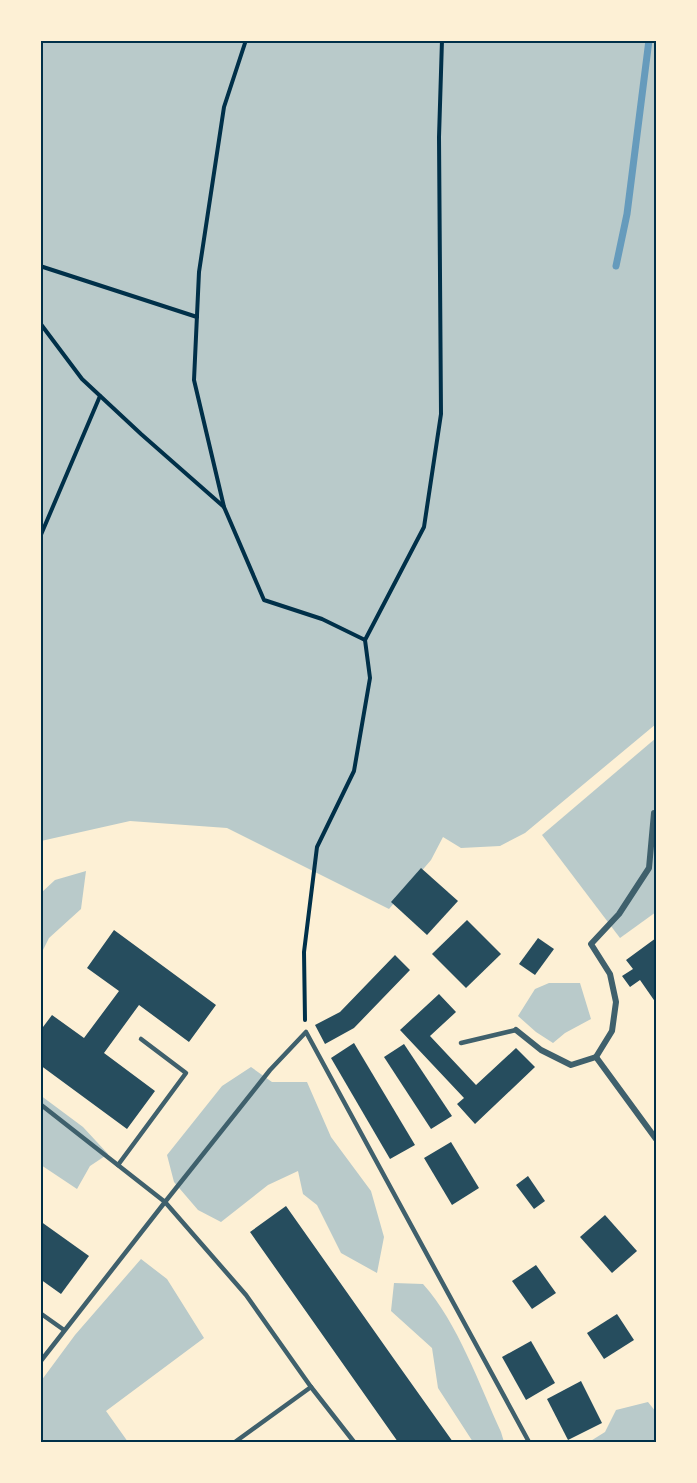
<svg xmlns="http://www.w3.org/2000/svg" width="697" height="1483" font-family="'Work Sans',sans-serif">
	<rect width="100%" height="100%" fill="#fdf0d5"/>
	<g fill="#b9caca">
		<path d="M40,41H656V724L525,833L500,846L461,848L443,837L431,860L389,909L227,828L130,821L41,841Z"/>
		<path d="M656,738V912L620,938L542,835Z"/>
		<path d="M86,871L81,909L49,938L41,954V893L55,880Z"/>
		<path d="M549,983H580L591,1019L565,1033L553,1043L536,1032L518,1016L535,989Z"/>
		<path d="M251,1067L272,1082H307L331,1137L371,1191L384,1237L377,1273L341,1253L317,1205L303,1194L298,1171L268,1185L221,1222L198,1210L174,1182L167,1155L222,1086Z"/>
		<path d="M40,1095L83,1127L108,1154L90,1166L77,1189L41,1165Z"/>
		<path d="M141,1259L167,1279L204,1338L106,1411L128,1442H41V1381L75,1335Z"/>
		<path d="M394,1283L423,1284C458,1323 479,1384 501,1432L504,1442H473L438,1388L432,1348L391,1311Z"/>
		<path d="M648,1402L656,1412V1442H589L605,1432L616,1410Z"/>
	</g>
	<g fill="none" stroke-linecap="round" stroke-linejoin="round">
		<path stroke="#669bbc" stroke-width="7" d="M616,266L627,214L649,40"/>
	</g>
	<g fill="#264d5e">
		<path d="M421,868L458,901L427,935L391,902Z"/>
		<path d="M467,920L501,954L466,988L432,954Z"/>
		<path d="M114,930L216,1005L189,1042L139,1005L104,1053L155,1091L127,1129L40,1065V1031L52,1015L84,1038L119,991L87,968Z"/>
		<path d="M538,938L554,949L535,975L519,964Z"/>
		<path d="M656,938V1003L640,980L630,987L622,976L633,969L626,960Z"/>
		<path d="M395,955L410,970L354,1028L325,1044L315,1025L340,1012Z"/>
		<path d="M439,994L456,1012L430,1036L476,1085L516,1048L535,1067L475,1124L457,1104L464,1098L400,1030Z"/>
		<path d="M354,1043L415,1145L390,1159L331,1058Z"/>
		<path d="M404,1044L452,1116L431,1129L384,1057Z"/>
		<path d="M451,1142L479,1188L452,1205L424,1158Z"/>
		<path d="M528,1176L545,1201L534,1209L516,1185Z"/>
		<path d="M286,1206L394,1359L453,1442H398L250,1232Z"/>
		<path d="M605,1215L637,1251L612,1273L580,1237Z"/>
		<path d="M40,1221L89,1256L61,1294L40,1279Z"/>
		<path d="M536,1265L556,1293L532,1309L512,1281Z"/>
		<path d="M617,1314L634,1340L604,1359L587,1333Z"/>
		<path d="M531,1341L555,1383L526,1400L502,1357Z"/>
		<path d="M581,1381L602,1423L568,1440L547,1399Z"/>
	</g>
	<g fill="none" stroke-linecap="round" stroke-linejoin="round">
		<g stroke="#003049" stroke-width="4">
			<path d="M40,266L197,317"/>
			<path d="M40,323L82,379L141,434L224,507L264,600L322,619L365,640"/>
			<path d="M224,507L194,380L199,272L224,107L246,40"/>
			<path d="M40,537L100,396"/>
			<path d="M305,1020L304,952L317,847L354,771L370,678L365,640L424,527L441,414L439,137L442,40"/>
		</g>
		<g stroke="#3f606c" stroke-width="4.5">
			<path d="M461,1043L516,1030"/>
			<path d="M40,1104L165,1202L270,1070L306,1032L529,1442"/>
			<path d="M118,1165L186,1073L141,1039"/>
			<path d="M40,1313L64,1330"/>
			<path d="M40,1362L165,1202L246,1295L311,1387L354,1442"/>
			<path d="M235,1442L311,1387"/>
		</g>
		<g stroke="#3f606c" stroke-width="6">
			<path d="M516,1030L541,1050L571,1065L596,1057L656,1139"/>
			<path d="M596,1057L612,1031L616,1002L610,974L591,944L619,914L649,868L654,813"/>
		</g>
	</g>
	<rect width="697" height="1483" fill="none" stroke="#fdf0d5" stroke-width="84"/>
	<rect x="42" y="42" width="613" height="1399" fill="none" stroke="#003049" stroke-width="2"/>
</svg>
